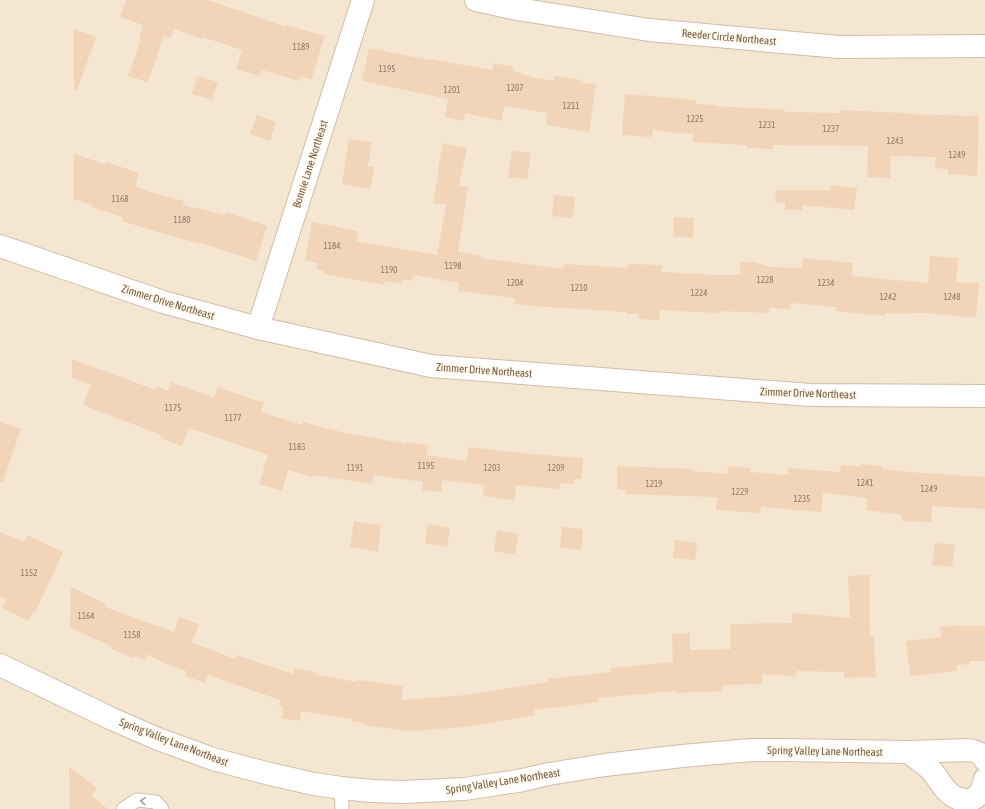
<svg xmlns="http://www.w3.org/2000/svg" width="985" height="809" font-family="'Asap Condensed',sans-serif">
	<rect width="100%" height="100%" fill="#fcf4e2"/>
	<rect fill="#f4e6d0" x="0" y="0" width="985" height="809"/>
	<g fill="#f2d4b9">
		<path d="M126,0H208L286,27V25L325,36L311,80L301,76L299,81L262,70L259,76L236,69L242,50L203,37L202,39L174,29L171,38L164,36L148,82L128,76L141,39L139,38L143,25L120,17Z"/>
		<path d="M74,29L96,37L77,91L74,90Z"/>
		<path d="M369,48L429,60V59L492,70L493,63L514,67L513,71L532,77L553,81L554,76L581,80L580,83L596,84L589,132L546,125L548,113L504,106L502,121L465,113L464,121L445,117L448,99L362,81Z"/>
		<path d="M197,76L218,82L212,100L192,94Z"/>
		<path d="M625,94L696,100V104L716,105V106L785,110V112L840,113V110L904,113V114L979,116L977,176L948,174V169L935,168L936,157L891,156L890,178L867,177L868,146L773,145V149L747,148V145L693,142L694,134L676,133L653,129L652,137L622,135Z"/>
		<path d="M257,115L276,122L270,141L250,134Z"/>
		<path d="M349,139L372,142L368,166L374,167L370,189L342,184Z"/>
		<path d="M443,143L467,148L459,186L468,187L458,252L481,256V258L563,269L564,264L628,268V264L662,265L661,272L718,275H740V262H755L769,267L802,268L803,258L853,263L852,276L928,283L930,256L958,258L956,282L979,283L976,318L927,313H909V314L886,313L885,316L835,311L836,307L791,303L790,309L769,308V313L718,311V313L660,310L659,320L639,319V314H626V312L532,306L514,304L515,298L458,291L459,283L413,275L412,281L403,279V284L385,281L384,285L324,274V271L317,269L318,263L305,260L312,222L358,231L356,241L437,255L446,205L433,203L439,168H438Z"/>
		<path d="M512,151L531,153L527,179L508,177Z"/>
		<path d="M74,154L105,164L106,162L139,173L135,187L149,191L148,192L184,201L183,205L225,215L226,212L267,226L256,261L201,243V244L161,233L122,221L123,217L91,207L92,205L73,199Z"/>
		<path d="M831,185L857,188L854,210L802,205V210H785V203L775,202L776,190H830Z"/>
		<path d="M554,195L575,197L572,218L552,216Z"/>
		<path d="M674,217L694,218L693,238L673,237Z"/>
		<path d="M72,359L156,390L157,386L168,391L171,382L214,398L218,387L264,403L261,412L302,425L303,422L341,432L406,444V442L428,445L427,455L467,461L469,447L529,454L583,458L581,479H574L573,484L560,483L559,489L516,485L515,500L483,496L484,485L442,480L441,492L422,490L423,482L374,475L372,484L314,475L313,477L288,470L282,491L259,484L268,455L189,428L182,446L160,438L161,435L83,405L91,384L72,378Z"/>
		<path d="M0,422L21,429L3,482L0,481Z"/>
		<path d="M861,464L883,466V469L909,472L985,477V509L932,506L931,522L902,521V515L866,510L867,498L823,493L821,512L761,507L760,513L716,510L717,497L625,494V490L617,489V466L692,469V471L727,474L728,466L750,468V472L788,475V468L840,472L841,465L860,467Z"/>
		<path d="M354,521L381,525L378,552L350,547Z"/>
		<path d="M428,524L450,528L447,547L425,543Z"/>
		<path d="M562,527L583,529L581,550L560,548Z"/>
		<path d="M497,530L518,534L515,555L494,551Z"/>
		<path d="M0,532L24,542L27,535L63,552L35,613L33,612L29,621L2,608L6,599L0,596Z"/>
		<path d="M675,540L697,543L695,560L673,558Z"/>
		<path d="M935,543L955,545L952,567L932,565Z"/>
		<path d="M869,575L870,636H874L876,677L844,678V672L796,671L795,676L762,674V684L723,685V691L675,693V691L598,698L599,702L534,710L535,715L465,727L410,731L363,725V723L352,721L353,719L301,711L300,721L282,718L283,707L279,706L280,700L208,675L205,683L185,676L186,671L163,663L148,654L146,660L135,656L134,658L111,649V646L70,628L71,587L106,604L105,607L174,632L179,617L199,624L192,643L213,650L234,659L236,655L293,674L294,668L315,672V675L357,682V680L368,681L403,686L401,700L467,695L548,682V679L611,672V668L673,662L672,634L690,633V650L731,649V624L792,623V613L820,615L850,618L848,576Z"/>
		<path d="M960,625V626H985V661H969L970,664L956,665L957,671L910,676L906,641L941,637L940,627Z"/>
		<path d="M69,767L97,788L91,796L108,809H69Z"/>
	</g>
	<g fill="none" stroke-linecap="round" stroke-linejoin="round">
		<g stroke="#d0beab" stroke-width="15">
			<g id="service">
				<path d="M341,788L342,809"/>
				<path d="M123,809L137,800L156,802L162,809"/>
			</g>
		</g>
		<g stroke="#d0beab" stroke-width="24">
			<g id="minor">
				<path d="M476,0L517,9L649,30L839,47L985,46"/>
				<path d="M0,246L163,302L258,328L431,366L810,395L985,396"/>
				<path d="M258,328L363,0"/>
				<path d="M0,665L110,718L158,739L213,759L270,774L314,784L341,788L372,791L403,792L464,789L518,781L549,774L605,765L682,756L751,750H786L908,752L969,750C976,752 983,753 985,760"/>
				<path d="M908,752C915,757 923,763 930,769C937,776 941,785 947,791C952,796 957,799 964,800C978,801 982,792 985,779"/>
			</g>
		</g>
		<use href="#service" stroke="#fff" stroke-width="13"/>
		<use href="#minor" stroke="#fff" stroke-width="22"/>
	</g>
	<defs><path id="oneway-chevron" d="M-2-3.5L2.5 0L-2 3.5" fill="none" stroke-width="1.6" stroke-linecap="round" stroke-linejoin="round"/></defs>
	<use stroke="#ac9d91" href="#oneway-chevron" transform="translate(143 801) rotate(-177)"/>
	<g text-anchor="middle" stroke-width="3" stroke-linejoin="round" paint-order="stroke">
		<g font-size="9" fill="#947964">
			<text x="301" y="50">1189</text>
			<text x="387" y="72">1195</text>
			<text x="515" y="91">1207</text>
			<text x="452" y="93">1201</text>
			<text x="571" y="109">1211</text>
			<text x="695" y="122">1225</text>
			<text x="767" y="128">1231</text>
			<text x="831" y="132">1237</text>
			<text x="895" y="144">1243</text>
			<text x="957" y="158">1249</text>
			<text x="120" y="202">1168</text>
			<text x="182" y="223">1180</text>
			<text x="332" y="249">1184</text>
			<text x="453" y="269">1198</text>
			<text x="389" y="273">1190</text>
			<text x="765" y="283">1228</text>
			<text x="515" y="286">1204</text>
			<text x="826" y="286">1234</text>
			<text x="579" y="291">1210</text>
			<text x="699" y="296">1224</text>
			<text x="888" y="300">1242</text>
			<text x="952" y="300">1248</text>
			<text x="173" y="411">1175</text>
			<text x="233" y="421">1177</text>
			<text x="297" y="450">1183</text>
			<text x="426" y="469">1195</text>
			<text x="355" y="471">1191</text>
			<text x="492" y="471">1203</text>
			<text x="556" y="471">1209</text>
			<text x="865" y="486">1241</text>
			<text x="654" y="487">1219</text>
			<text x="929" y="492">1249</text>
			<text x="740" y="495">1229</text>
			<text x="802" y="502">1235</text>
			<text x="29" y="576">1152</text>
			<text x="86" y="619">1164</text>
			<text x="132" y="638">1158</text>
		</g>
		<g font-size="11" fill="#745b48" stroke="#fff8e8">
			<text transform="translate(729 37) rotate(5)" y="4">Reeder Circle Northeast</text>
			<text transform="translate(310 164) rotate(-72)" y="4">Bonnie Lane Northeast</text>
			<text transform="translate(168 302) rotate(17)" y="4">Zimmer Drive Northeast</text>
			<text transform="translate(484 370) rotate(4)" y="4">Zimmer Drive Northeast</text>
			<text transform="translate(808 393) rotate(2)" y="4">Zimmer Drive Northeast</text>
			<text transform="translate(174 742) rotate(21)" y="4">Spring Valley Lane Northeast</text>
			<text transform="translate(825 751) rotate(1)" y="4">Spring Valley Lane Northeast</text>
			<text transform="translate(503 781) rotate(-9)" y="4">Spring Valley Lane Northeast</text>
		</g>
	</g>
</svg>
